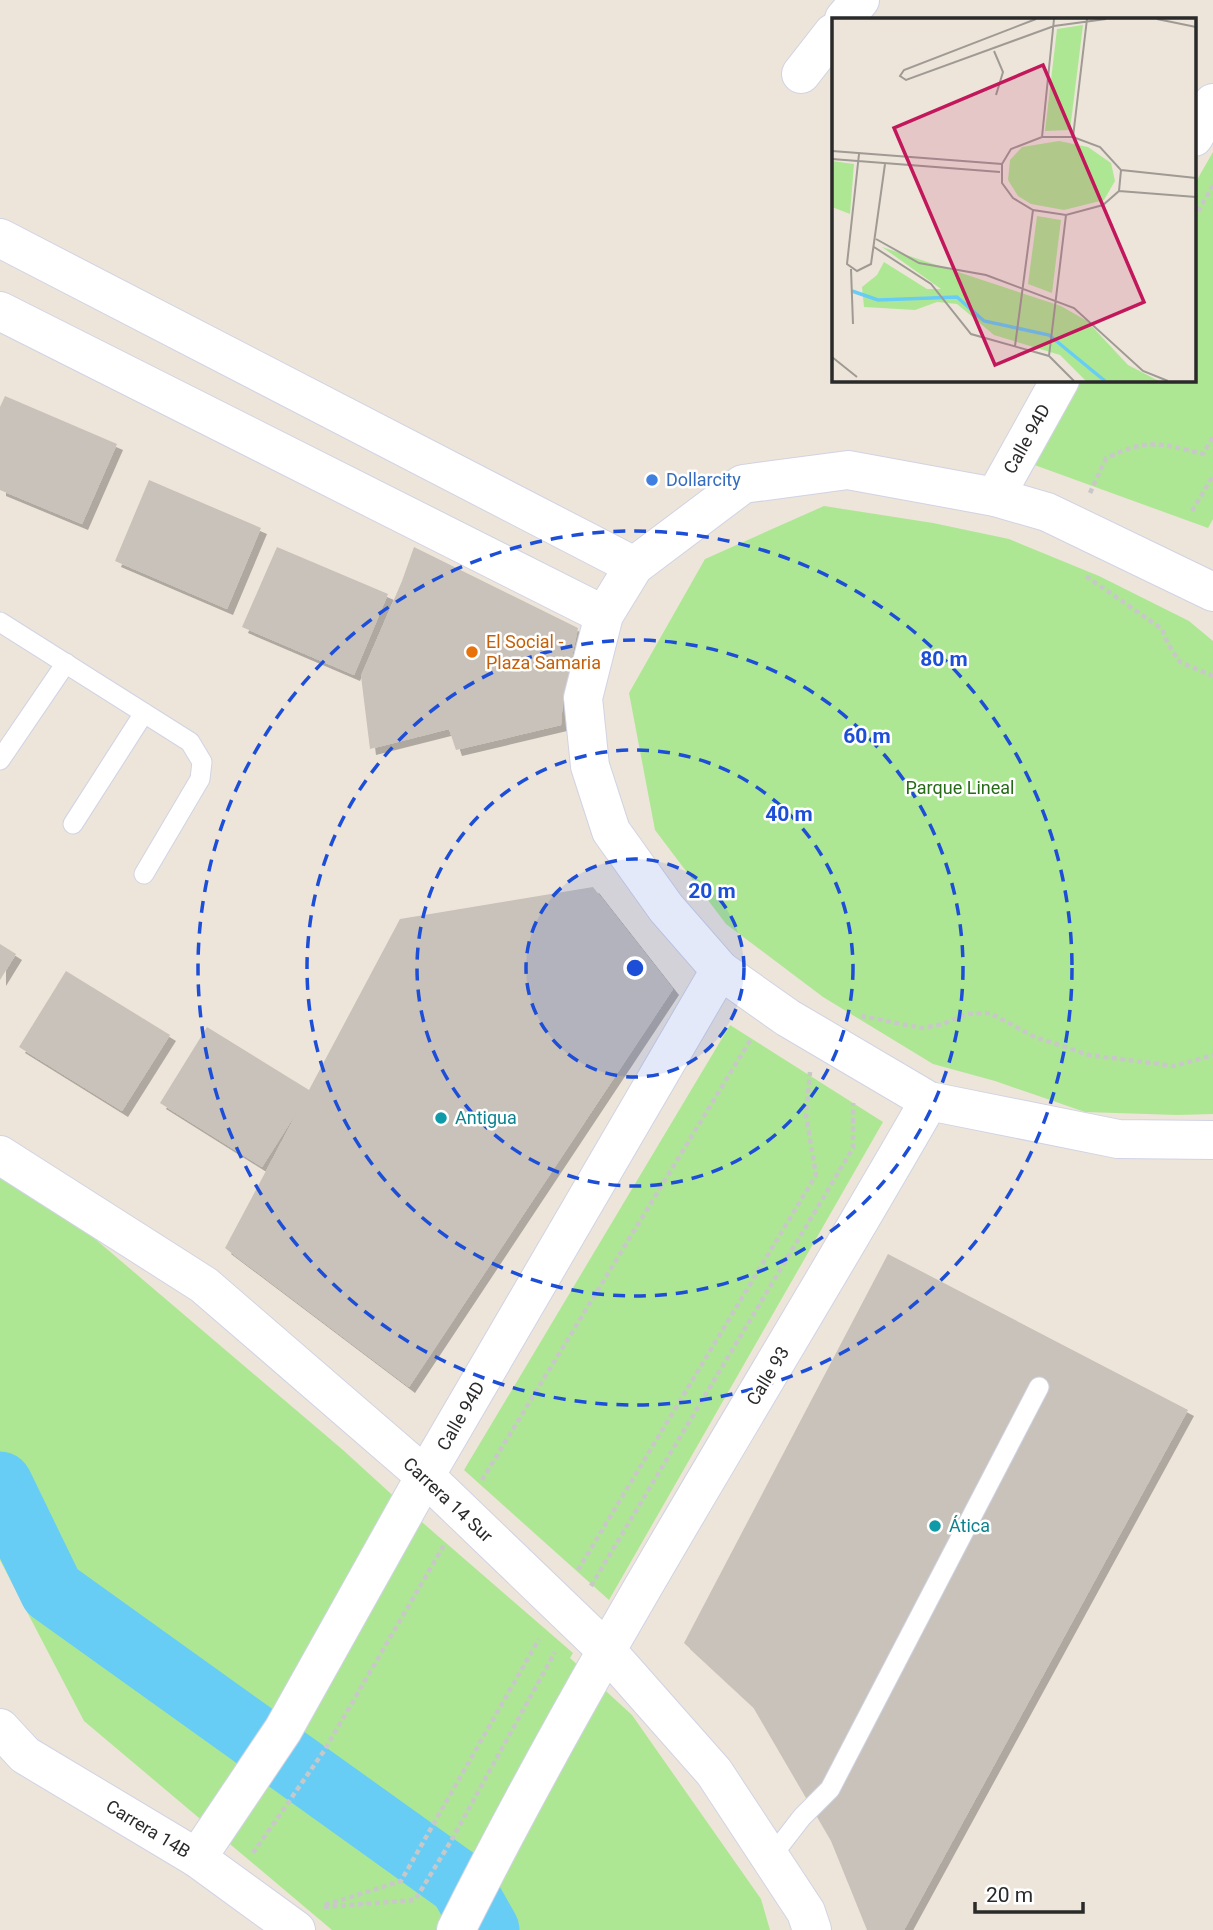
<svg xmlns="http://www.w3.org/2000/svg" width="1213" height="1930" font-family="Roboto,sans-serif">
	<defs>
		<filter id="shadow"><feDropShadow dx="6" dy="6" stdDeviation="0" flood-color="#0004"/></filter>
	</defs>
	<rect width="100%" height="100%" fill="#ede5da"/>
	<g fill="#aee793">
		<path d="M1213,152V519L1208,528L1029,463L1078,380H1194V185Z"/>
		<path d="M824,506L933,523L1009,539L1099,576L1189,621L1213,641V1114L1177,1115L1085,1112L995,1081L933,1064L823,997L726,924L655,830L629,693L705,559Z"/>
		<path d="M730,1025L883,1122L609,1600L464,1470Z"/>
		<path d="M0,1158L343,1450L423,1523L573,1653L570,1658L632,1715L761,1899L770,1930H332L84,1721L0,1560Z"/>
	</g>
	<g fill="none" stroke-linecap="round" stroke-linejoin="round">
		<path stroke="#67cdf5" stroke-width="65" d="M0,1484L52,1591L461,1884L487,1930"/>
	</g>
	<g fill="#c8c2ba" filter="url(#shadow)">
		<path d="M5,396L117,444L82,524L0,490V407Z"/>
		<path d="M149,480L261,528L227,609L115,561Z"/>
		<path d="M277,547L388,594L354,675L242,627Z"/>
		<path d="M414,547L578,628L563,700L561,725L456,750L449,729L370,749L361,676L402,581Z"/>
		<path d="M593,887L673,989L409,1387L225,1248L300,1107L262,1167L160,1103L207,1027L309,1090L400,919Z"/>
		<path d="M0,944L16,954L0,980Z"/>
		<path d="M66,971L170,1035L122,1111L19,1047Z"/>
		<path d="M888,1254L1188,1410L904,1930H867L831,1841L753,1707L684,1643Z"/>
	</g>
	<g fill="none" stroke-linecap="round" stroke-linejoin="round">
		<g stroke="#d0d3e4" stroke-width="21">
			<g id="lane">
				<path d="M0,622L190,742L202,762L200,779L144,874"/>
				<path d="M0,760L66,663"/>
				<path d="M73,824L144,713"/>
				<path d="M771,1857L802,1817L830,1789L1039,1387"/>
			</g>
		</g>
		<g stroke="#d0d3e4" stroke-width="40">
			<g id="street">
				<path d="M844,19L860,0"/>
				<path d="M801,74L833,33"/>
				<path d="M1194,137L1213,103"/>
				<path d="M0,238L634,566"/>
				<path d="M0,311L604,615"/>
				<path d="M995,497L1060,380"/>
				<path d="M1213,592L1047,512L995,497L848,470L743,484L634,566L604,615L583,698L590,766L611,831L666,908L720,970L788,1018L929,1101L1118,1139L1213,1140"/>
				<path d="M0,1155L204,1285L425,1476L607,1651L714,1772L806,1912L812,1930"/>
				<path d="M0,1728L25,1755L197,1858L296,1930"/>
				<path d="M197,1858L283,1730L425,1476L720,970"/>
				<path d="M456,1930C598,1646 771,1377 929,1101"/>
			</g>
		</g>
		<g stroke="#c8c8c8" stroke-width="4.5" stroke-dasharray="5 3.5" stroke-linecap="butt">
			<path d="M1194,219L1213,185"/>
			<path d="M1090,493L1106,458C1149,438 1158,443 1203,454L1213,437"/>
			<path d="M1192,511L1213,476"/>
			<path d="M1086,576L1162,629L1168,644L1180,662L1213,676"/>
			<path d="M861,1016L922,1028L943,1024L967,1014L990,1013L1035,1037L1089,1055L1174,1066L1213,1055"/>
			<path d="M482,1480L751,1039"/>
			<path d="M578,1570L816,1175L806,1115L810,1072"/>
			<path d="M591,1586L853,1148V1103"/>
			<path d="M253,1853L324,1751L444,1545"/>
			<path d="M325,1905L401,1881L539,1639"/>
			<path d="M324,1907L415,1900L451,1841L555,1652"/>
		</g>
		<use href="#lane" stroke="#fff" stroke-width="19"/>
		<use href="#street" stroke="#fff" stroke-width="38"/>
	</g>
	<circle cx="635" cy="968" r="109" fill="#1d4ed8" fill-opacity=".12"/>
	<g fill="none" stroke="#1d4ed8" stroke-width="3.5" stroke-dasharray="12 9">
		<circle cx="635" cy="968" r="109"/>
		<circle cx="635" cy="968" r="218"/>
		<circle cx="635" cy="968" r="328"/>
		<circle cx="635" cy="968" r="437"/>
	</g>
	<circle fill="#3f7fe0" stroke="#fff" stroke-width="2.5" cx="652" cy="480" r="7"/>
	<circle fill="#e8710a" stroke="#fff" stroke-width="2.5" cx="472" cy="652" r="7"/>
	<g fill="#0f9aa8" stroke="#fff" stroke-width="2.5">
		<circle cx="441" cy="1118" r="7"/>
		<circle cx="935" cy="1526" r="7"/>
	</g>
	<g text-anchor="middle" stroke-width="5" stroke-linejoin="round" paint-order="stroke">
		<g font-size="18" fill="#2a2a2a" stroke="#fff">
			<text transform="translate(1027 439) rotate(-61)" y="6">Calle 94D</text>
			<text transform="translate(768 1376) rotate(-59)" y="6">Calle 93</text>
			<text transform="translate(461 1416) rotate(-60)" y="6">Calle 94D</text>
			<text transform="translate(448 1500) rotate(43)" y="6">Carrera 14 Sur</text>
			<text transform="translate(148 1829) rotate(31)" y="6">Carrera 14B</text>
		</g>
		<g font-size="18" fill="#366cbe" stroke="#fff" text-anchor="start">
			<text x="666" y="486">Dollarcity</text>
		</g>
		<g font-size="18" fill="#c56008" stroke="#fff" text-anchor="start">
			<text x="486" y="648">El Social -<tspan x="486" dy="21">Plaza Samaria</tspan></text>
		</g>
		<g font-size="18" fill="#266b15" stroke="#fff">
			<text x="960" y="794">Parque Lineal</text>
		</g>
		<g font-size="18" fill="#0d838f" stroke="#fff" text-anchor="start">
			<text x="455" y="1124">Antigua</text>
			<text x="949" y="1532">Ática</text>
		</g>
	</g>
	<g transform="translate(832 18)">
		<rect width="364" height="364" fill="#ede5da"/>
		<path d="M251,7L238,112L213,113L225,11ZM227,123L256,129L279,145L283,163L272,182L232,192L199,186L186,178L176,162L178,142L190,129ZM0,143L22,146L18,196L0,189ZM205,198L229,202L220,275L196,266ZM50,229L229,288L255,303L296,347L327,363H254L228,337L162,317L125,286L105,284L83,292L32,289L30,269L45,257L52,244L95,271H109Z" fill="#aee793"/>
		<path fill="none" stroke="#67cdf5" stroke-width="3.5" d="M20,273L46,282L125,279L152,303L217,317L273,363"/>
		<path fill="none" stroke="#9f9a94" stroke-width="2" d="M204,1L72,52L68,58L74,62L222,8L274,1M325,1L364,9M162,33L171,54L164,77M210,119H241L268,129L289,152L287,173L271,187L234,197L201,192L181,180L170,165V146L179,131ZM210,119L222,1M241,119L255,1M0,133L170,146M27,136L15,246L25,253L39,246L53,146M0,141L168,154M289,152L364,160M287,173L364,179M44,221L87,245L154,257L242,290L311,353L336,363M42,229L99,266L139,316L217,338L242,363M19,251L21,306M183,328L201,192M217,338L234,197M0,339L25,359"/>
		<path fill="#c2185b" fill-opacity="0.15" stroke="#c2185b" stroke-width="3.5" d="M211,47L312,284L163,347L62,110Z"/>
		<rect width="364" height="364" fill="none" stroke="#2a2a2a" stroke-width="3.5"/>
	</g>
	<circle cx="635" cy="968" r="10" fill="#1d4ed8" stroke="#fff" stroke-width="3.5"/>
	<g font-size="21" text-anchor="middle" font-weight="bold" fill="#1d4ed8" stroke="#fff" stroke-width="5" stroke-linejoin="round" paint-order="stroke">
		<text x="944" y="666">80 m</text>
		<text x="867" y="743">60 m</text>
		<text x="789" y="821">40 m</text>
		<text x="712" y="898">20 m</text>
	</g>
	<path d="M975 1902v10h108v-10" fill="none" stroke="#2a2a2a" stroke-width="3.5"/>
	<text x="986" y="1902" font-size="21" fill="#2a2a2a" stroke="#ffffff" stroke-width="5" paint-order="stroke">20 m</text>
</svg>
